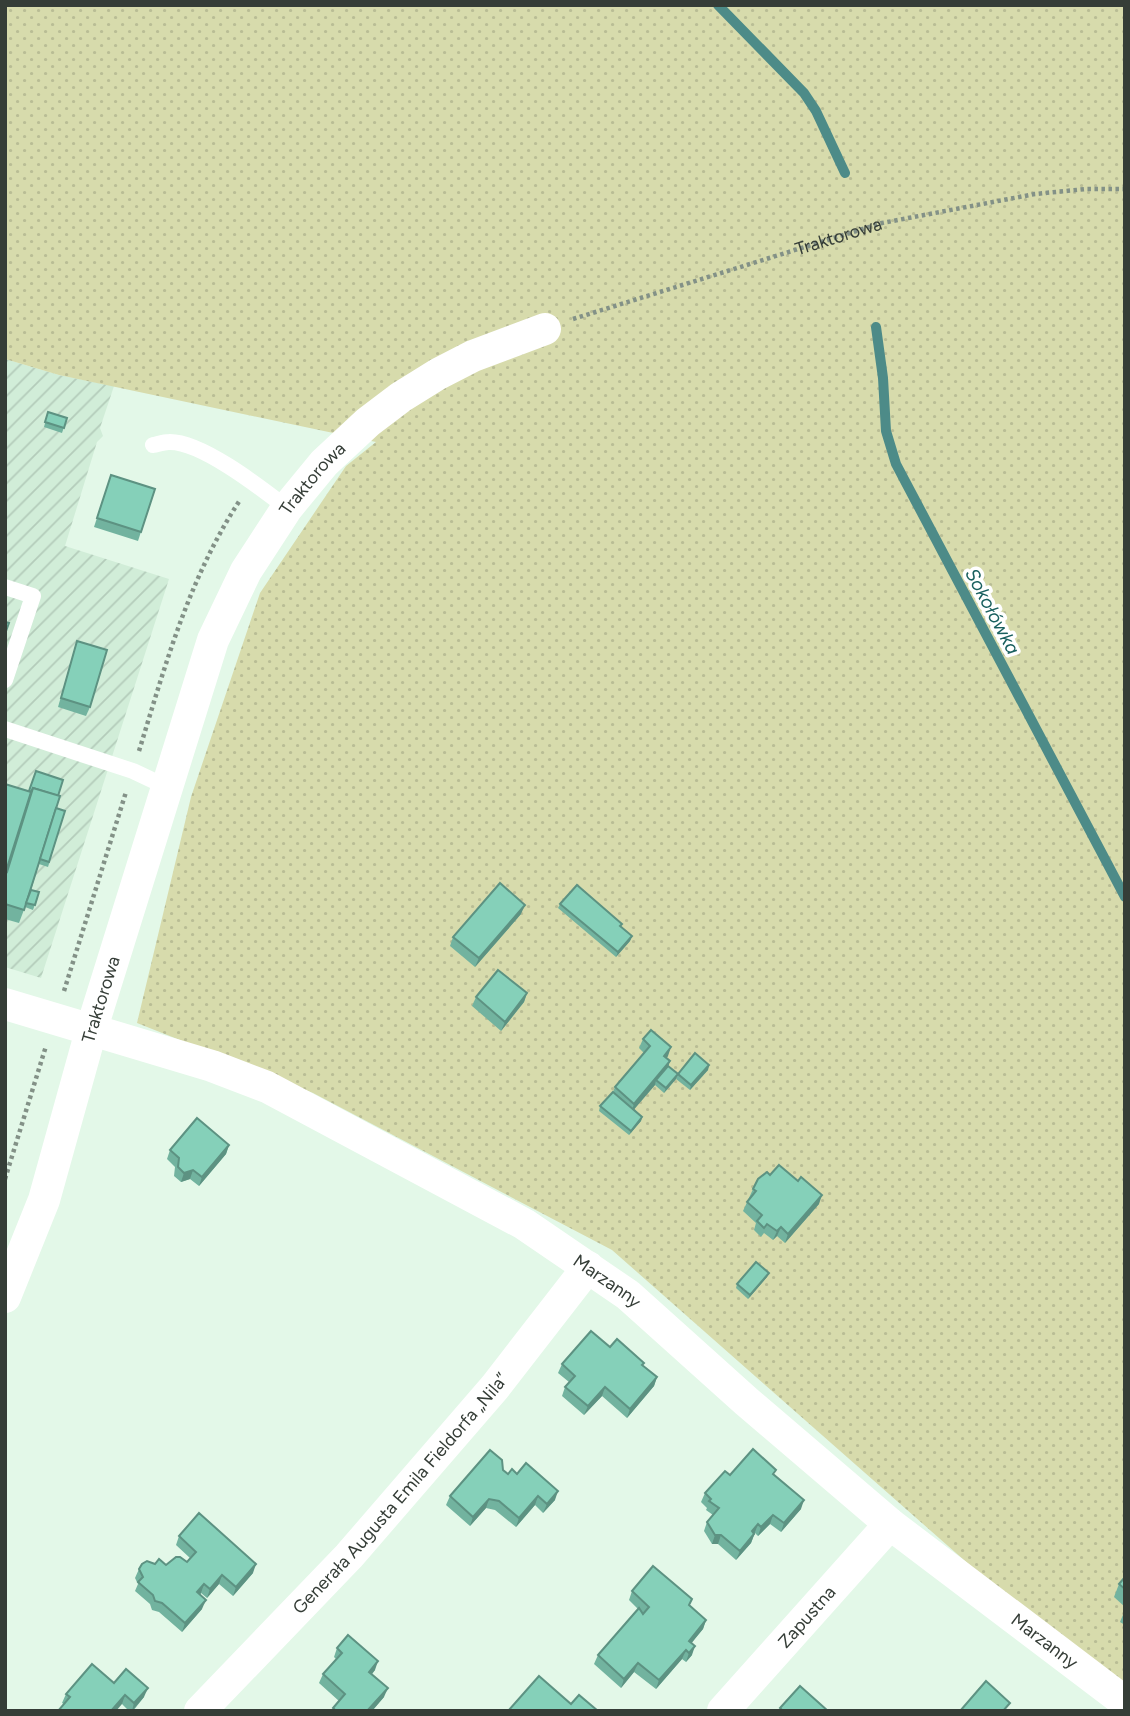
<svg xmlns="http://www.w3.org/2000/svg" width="1130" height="1716" font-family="Figtree,sans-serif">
	<defs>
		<pattern id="industrial-furrows" width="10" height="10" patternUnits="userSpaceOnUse" patternTransform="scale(1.75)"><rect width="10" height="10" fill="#d1edd8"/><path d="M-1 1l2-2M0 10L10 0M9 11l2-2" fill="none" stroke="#b4ccba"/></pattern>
		<pattern id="park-dots" width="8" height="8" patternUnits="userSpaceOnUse" patternTransform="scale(1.75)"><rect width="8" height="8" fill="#d7dbac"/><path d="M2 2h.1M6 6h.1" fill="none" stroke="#b9bd95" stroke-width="1.8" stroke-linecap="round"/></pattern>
	</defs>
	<rect width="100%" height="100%" fill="#e3f8e8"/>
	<path fill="url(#industrial-furrows)" d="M5,359L59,375L114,386L100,428L103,436L97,442L65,546L169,579L41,978L5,967Z"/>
	<path fill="url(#park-dots)" d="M5,5H1125V1687L973,1568L612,1250L313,1093L137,1023L191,797L260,593L346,466L376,442L59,375L5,359Z"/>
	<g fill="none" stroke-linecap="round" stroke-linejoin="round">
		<g stroke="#4d8b88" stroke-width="10">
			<path d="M718,5L804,93L816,111L845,173"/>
			<path d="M876,327L883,378L886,431L896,464L1125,897"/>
		</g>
		<g stroke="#839187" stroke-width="4.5" stroke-dasharray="3.5 3.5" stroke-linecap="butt">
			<path id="s1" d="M573,319L882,223L1035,194L1086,189H1125"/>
			<path d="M139,751C166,663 189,578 240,500"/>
			<path d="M64,991L126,792"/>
			<path d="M5,1179L46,1046"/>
		</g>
		<g stroke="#fff" stroke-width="16">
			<path d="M153,445C158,444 164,442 169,442C201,441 261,488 287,508"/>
			<path d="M5,587L33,596L5,680"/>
			<path d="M5,729L133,771L169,788"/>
		</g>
		<g stroke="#fff" stroke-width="32">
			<path id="s2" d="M5,1004L212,1066L267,1087L524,1224L628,1295L746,1401L890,1524L1125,1702"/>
			<path id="s3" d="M5,1297L44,1200L91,1031L213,640L246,571L287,508L324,463L368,422L401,397L438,374L473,356L545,329"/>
			<path id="s4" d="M200,1711L349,1556L495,1387L588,1267"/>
			<path id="s5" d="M723,1711L890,1524"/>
		</g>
	</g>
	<g fill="#72b39f">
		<path d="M48,412L67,418L62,433L44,427Z"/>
		<path d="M111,475L155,489L138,541L94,527Z"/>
		<path d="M77,641L90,707L86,716L58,707Z"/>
		<path d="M5,784L29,791L58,796L56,808L65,811L48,867L39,864L31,890L39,892L33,910L25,907L19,923L5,919Z"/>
		<path d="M560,904L622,924L620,927L632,936L630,941L616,957L558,908Z"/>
		<path d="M521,914L475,967L450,946L453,937Z"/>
		<path d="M527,993L524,1002L501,1031L472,1006L476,997Z"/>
		<path d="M643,1039L668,1056L666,1058L670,1061L668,1066L678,1074L676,1079L664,1093L655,1085L634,1109L642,1117L641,1121L629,1135L599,1111L600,1106L613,1092L615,1087L644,1053L639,1048Z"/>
		<path d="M709,1065L708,1070L690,1090L676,1079L678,1074Z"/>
		<path d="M229,1145L226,1154L199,1186L190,1179L181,1182L174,1176L175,1167L167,1159L170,1150Z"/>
		<path d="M770,1175L819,1204L785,1243L777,1236L773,1240L764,1233L761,1237L754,1230L756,1223L743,1211L753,1189Z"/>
		<path d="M767,1277L748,1299L736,1288L737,1284Z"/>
		<path d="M610,1347L643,1366L657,1377L654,1386L627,1418L602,1396L584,1415L562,1396L565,1387L569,1382L558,1373L562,1364Z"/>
		<path d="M503,1470L508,1474L555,1500L543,1513L535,1505L516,1527L495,1510L486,1508L470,1526L446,1505L450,1496Z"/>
		<path d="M730,1475H774L801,1509L781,1532L770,1524L758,1536L755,1533L751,1543L736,1560L718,1544H712L704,1531L707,1522L713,1515L706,1510L707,1508L701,1502L705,1493Z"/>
		<path d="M179,1536L253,1573L233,1596L219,1584L207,1598L201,1593L200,1595L202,1609L182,1632L159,1612L152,1610L150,1604L135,1591L138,1584L135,1578L139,1569L155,1564L166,1565L187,1562L190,1558L176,1545Z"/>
		<path d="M1125,1577V1607L1114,1597L1119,1584Z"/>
		<path d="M632,1591L690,1606L706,1620L703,1629L691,1643L692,1655L686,1662L682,1659L656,1689L634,1672L621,1688L594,1664L598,1655L638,1609L629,1600Z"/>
		<path d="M1125,1610V1625L1120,1622Z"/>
		<path d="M337,1648L375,1670L372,1674L384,1697L372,1711H332L339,1701L319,1683L323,1674L336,1659L334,1657Z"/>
		<path d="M114,1683L144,1697L133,1711H129L122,1704H64L62,1703L66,1694Z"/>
	</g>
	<g fill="#5d9282">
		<path d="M525,905L521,914L475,967L479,958Z"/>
		<path d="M632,936L630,941L616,957L618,952Z"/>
		<path d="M527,993L524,1002L501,1031L505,1022Z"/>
		<path d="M671,1047L668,1056L661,1065L664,1056Z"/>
		<path d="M670,1061L667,1070L656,1080L655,1085L631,1113L634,1104Z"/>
		<path d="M709,1065L708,1070L690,1090L691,1085Z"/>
		<path d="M678,1074L676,1079L664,1093L666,1088Z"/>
		<path d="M642,1117L641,1121L629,1135L631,1131Z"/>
		<path d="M229,1145L226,1154L199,1186L202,1177Z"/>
		<path d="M193,1170L190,1179L181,1182L184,1173Z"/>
		<path d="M822,1195L819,1204L785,1243L788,1234Z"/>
		<path d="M781,1227L777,1236L773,1240L777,1231Z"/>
		<path d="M769,1273L767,1277L748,1299L750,1295Z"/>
		<path d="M657,1377L654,1386L627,1418L630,1409Z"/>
		<path d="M605,1387L602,1396L584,1415L588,1406Z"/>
		<path d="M558,1491L555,1500L543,1513L547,1504Z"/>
		<path d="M538,1496L535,1505L516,1527L519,1518Z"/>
		<path d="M489,1499L486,1508L470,1526L473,1517Z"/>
		<path d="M804,1500L801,1509L781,1532L784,1523Z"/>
		<path d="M773,1515L770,1524L758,1536L761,1527Z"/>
		<path d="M758,1524L751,1543L736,1560L740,1551L752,1531Z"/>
		<path d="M715,1535H721L718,1544H712Z"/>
		<path d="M256,1564L253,1573L233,1596L236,1587Z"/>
		<path d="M222,1575L219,1584L207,1598L210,1589Z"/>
		<path d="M204,1584L201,1593L194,1601L197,1592Z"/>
		<path d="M206,1600L202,1609L182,1632L185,1623Z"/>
		<path d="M706,1620L703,1629L686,1650L689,1641Z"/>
		<path d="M695,1646L692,1655L686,1662L689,1653Z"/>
		<path d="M686,1650L682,1659L656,1689L659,1680Z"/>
		<path d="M378,1661L375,1670L366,1681L369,1672Z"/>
		<path d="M638,1663L634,1672L621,1688L624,1679Z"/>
		<path d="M148,1688L144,1697L132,1711L134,1703Z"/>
		<path d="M388,1688L384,1697L372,1711H367Z"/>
		<path d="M125,1695L122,1704L116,1711H111Z"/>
	</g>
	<g fill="#85d0b9" stroke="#5d9282" stroke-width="2">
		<path d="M48,412L67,418L64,428L45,422Z"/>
		<path d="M111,475L155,489L141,532L97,518Z"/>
		<path d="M5,622L9,623L5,634Z"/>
		<path d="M77,641L107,650L90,707L61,698Z"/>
		<path d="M36,771L63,780L58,796L33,788L31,792L29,791Z"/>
		<path d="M5,784L31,792L6,871H5Z"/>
		<path d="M33,788L60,796L24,910L5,904V871L7,872Z"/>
		<path d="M56,808L65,811L49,862L40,859Z"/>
		<path d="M500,883L525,905L479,958L453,937Z"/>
		<path d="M577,885L622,924L620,926L632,936L618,952L560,904Z"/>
		<path d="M31,890L39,892L35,905L26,903Z"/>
		<path d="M498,970L527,993L505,1022L476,997Z"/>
		<path d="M651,1030L671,1047L664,1056L670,1061L634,1104L615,1087L650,1046L643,1039Z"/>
		<path d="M695,1053L709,1065L691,1085L678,1074Z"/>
		<path d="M668,1066L678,1074L666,1088L656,1080Z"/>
		<path d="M613,1092L642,1117L631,1131L600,1106Z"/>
		<path d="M197,1118L229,1145L202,1177L193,1170L184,1173L178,1167L179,1158L170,1150Z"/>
		<path d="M779,1165L798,1181L801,1177L822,1195L788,1234L781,1227L777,1231L767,1224L764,1228L757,1221L762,1215L747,1202L756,1191L753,1189L758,1179L767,1172L770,1175Z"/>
		<path d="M756,1262L769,1273L750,1295L737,1284Z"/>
		<path d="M591,1331L610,1347L617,1339L644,1363L642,1365L657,1377L630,1409L605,1387L588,1406L565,1387L575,1376L562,1364Z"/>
		<path d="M753,1449L776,1470L773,1474L804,1500L784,1523L773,1515L761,1527L758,1524L752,1531L754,1534L740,1551L721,1535H715L707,1522L719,1508L709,1501L711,1499L705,1493L725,1471L730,1475Z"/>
		<path d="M490,1450L502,1460L503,1470L508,1474L512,1469L517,1474L526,1463L558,1491L547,1504L538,1496L519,1518L499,1501L489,1499L473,1517L450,1496Z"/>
		<path d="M199,1513L256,1564L236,1587L222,1575L210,1589L204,1584L197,1592L206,1600L185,1623L162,1603L155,1601L153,1595L138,1582L143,1577L139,1569L142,1564L147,1561L155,1564L159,1559L166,1565L176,1557H180L187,1562L196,1552L179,1536Z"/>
		<path d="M653,1566L692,1599L689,1605L706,1620L689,1641L695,1646L689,1653L686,1650L659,1680L638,1663L624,1679L598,1655L639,1608L643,1614L649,1607L632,1591Z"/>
		<path d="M1125,1577V1589L1119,1584Z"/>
		<path d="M348,1635L378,1661L369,1672L388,1688L367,1711H336L333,1708L345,1694L323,1674L342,1653L337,1648Z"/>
		<path d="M92,1664L114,1683L126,1669L148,1688L134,1703L125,1695L111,1711H58L70,1697L66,1694Z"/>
		<path d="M539,1676L571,1704L579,1695L598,1711H508Z"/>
		<path d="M986,1681L1010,1703L1003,1711H960Z"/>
		<path d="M800,1686L828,1711H783L780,1708Z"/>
	</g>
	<g text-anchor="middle" stroke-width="7" stroke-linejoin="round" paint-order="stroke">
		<g font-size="18" fill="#353d37" stroke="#fff">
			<text dy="6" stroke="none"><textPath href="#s1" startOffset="278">Traktorowa</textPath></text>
			<text dy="6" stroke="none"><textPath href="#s3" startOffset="880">Traktorowa</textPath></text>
			<text dy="6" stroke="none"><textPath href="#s3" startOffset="313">Traktorowa</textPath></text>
			<text dy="6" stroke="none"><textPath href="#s2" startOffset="667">Marzanny</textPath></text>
			<text dy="6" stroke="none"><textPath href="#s4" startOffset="296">Generała Augusta Emila Fieldorfa „Nila”</textPath></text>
			<text dy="6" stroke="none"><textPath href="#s5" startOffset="126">Zapustna</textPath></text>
			<text dy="6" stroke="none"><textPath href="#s2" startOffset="1234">Marzanny</textPath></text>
		</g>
		<g font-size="19" font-style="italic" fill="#1a605f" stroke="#fff">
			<text transform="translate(993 611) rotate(62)" y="7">Sokołówka</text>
		</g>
	</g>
	<rect width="1130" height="1716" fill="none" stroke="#353d37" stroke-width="14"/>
</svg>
